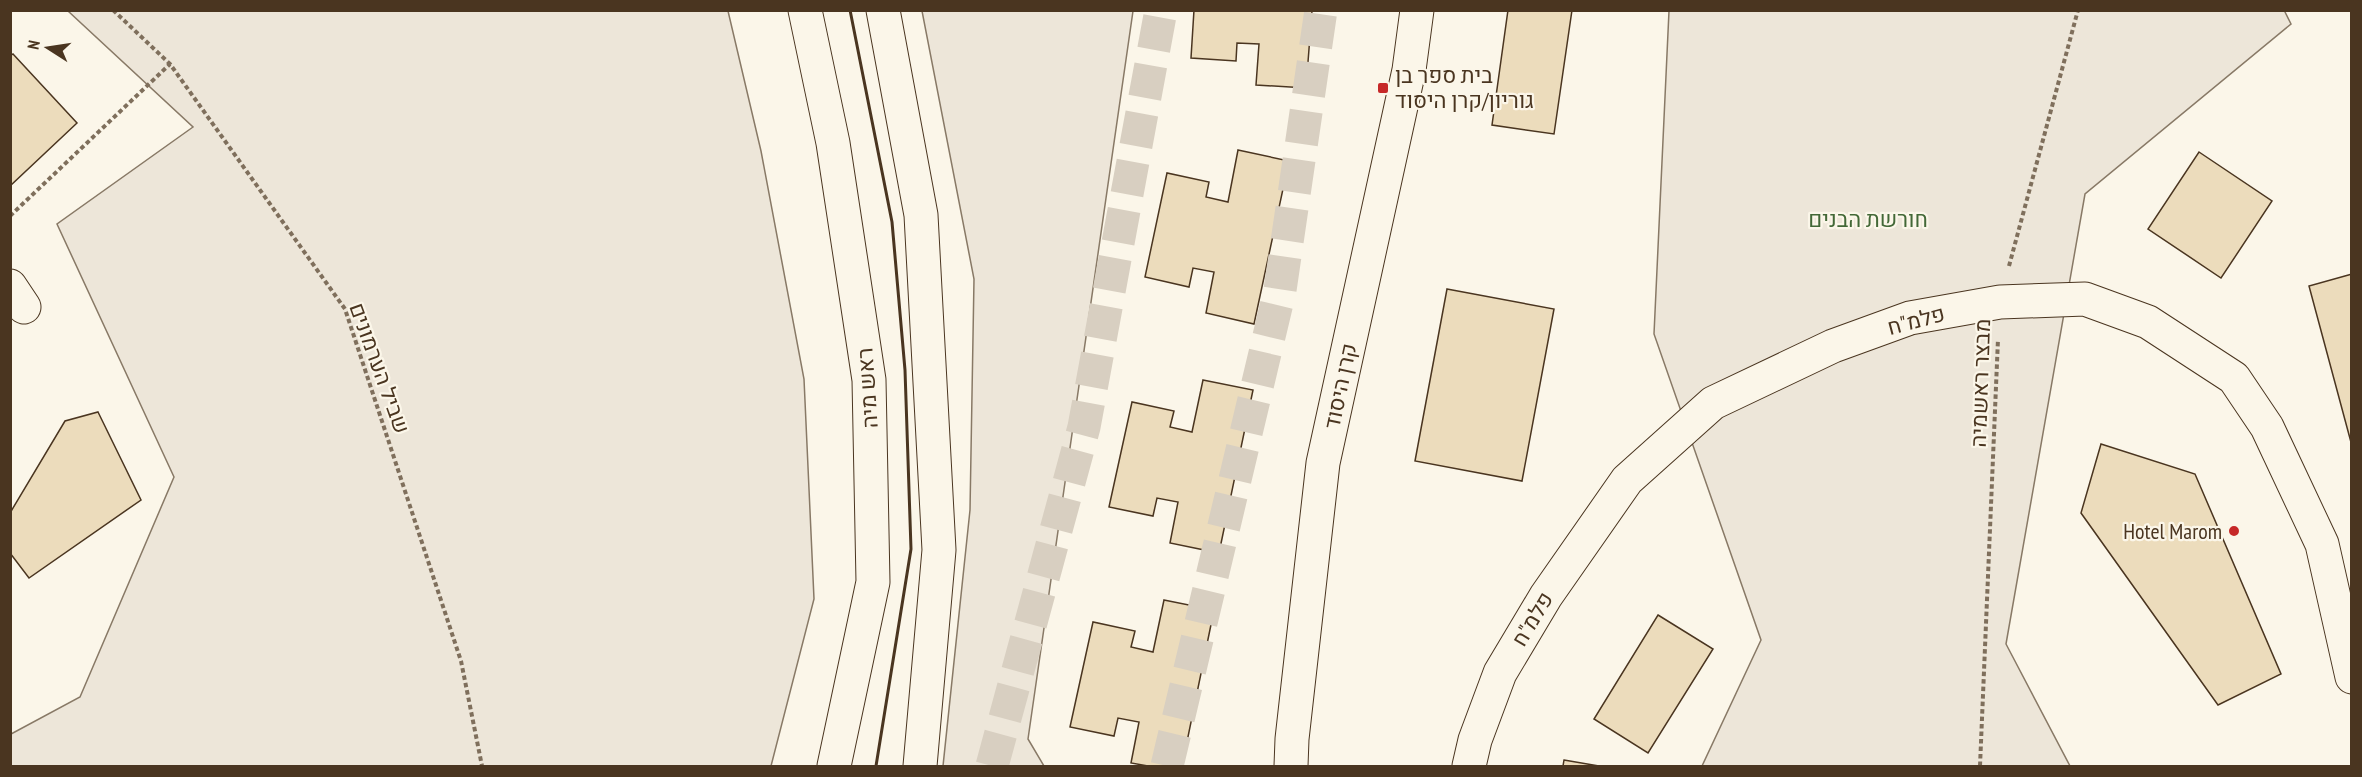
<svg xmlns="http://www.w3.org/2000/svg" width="2362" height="777" font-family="'PT Sans Narrow',Heebo,sans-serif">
	<rect width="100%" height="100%" fill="#fbf6e9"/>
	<g fill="#ede6d9" stroke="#887966" stroke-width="1.5">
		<path d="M2284,10L2291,24L2085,194L2006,644L2070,766H1702L1761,640L1654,334L1669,11Z"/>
		<path d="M68,11H728L761,151L804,379L814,599L771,766H11V734L80,697L174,477L57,224L193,127Z"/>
		<path d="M922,11H1133L1028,739L1044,766H943L970,510L974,279Z"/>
	</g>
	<g fill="#ecdcbc" stroke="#4a3520" stroke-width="1.5">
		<path d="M1194,10H1312L1306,88L1256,85L1259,44L1237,43L1236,61L1191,58Z"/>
		<path d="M1508,10H1572L1554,134L1492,125Z"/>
		<path d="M13,54L77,123L10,186V56Z"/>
		<path d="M1238,150L1289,161L1254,324L1206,313L1214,272L1193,268L1189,287L1145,277L1167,173L1209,182L1206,197L1228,202Z"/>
		<path d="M2199,152L2272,201L2221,278L2148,229Z"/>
		<path d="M2352,274V446L2309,286Z"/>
		<path d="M1447,289L1554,309L1522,481L1415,461Z"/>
		<path d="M1203,380L1253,390L1219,553L1170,543L1178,502L1157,498L1153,516L1109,507L1132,402L1174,411L1170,427L1192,432Z"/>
		<path d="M98,412L141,500L29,578L10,553V513L65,421Z"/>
		<path d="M2101,444L2195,474L2281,674L2218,705L2081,513Z"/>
		<path d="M1164,600L1214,610L1182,766H1148L1131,763L1139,722L1118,718L1114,736L1070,727L1093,622L1135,631L1131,647L1153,652Z"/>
		<path d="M1658,615L1713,649L1648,753L1594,719Z"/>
		<path d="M1564,760L1599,766H1563Z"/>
	</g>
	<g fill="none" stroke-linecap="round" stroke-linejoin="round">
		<g stroke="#d8cfc1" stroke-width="33" stroke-dasharray="33 16" stroke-linecap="butt">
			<path d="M992,766L1084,427L1161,10"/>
			<path d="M1167,766L1280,290L1321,10"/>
		</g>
		<g stroke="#4a3520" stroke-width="35">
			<g id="minor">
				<path d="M805,10L833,143L869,380L873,582L834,766"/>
				<path d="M883,10L921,215L939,550L920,766"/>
				<path d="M10,286L24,307"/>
				<path d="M1291,766L1292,739L1323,463L1409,70L1417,10"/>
				<path d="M1469,766L1475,740L1500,673L1546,596L1627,480L1713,403L1833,346L1910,318L2000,302L2085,299L2148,322L2234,378L2267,427L2322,544L2352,677"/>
			</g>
		</g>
		<g stroke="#7f6f5c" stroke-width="4" stroke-dasharray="4.5 3" stroke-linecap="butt">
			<path d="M113,10L170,64L345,309L461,661L482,766"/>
			<path d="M10,216L170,64"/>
			<path d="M2009,266L2078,10"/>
			<path d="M1980,766L1998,339"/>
		</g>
		<use href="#minor" stroke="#fbf6e9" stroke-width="33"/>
		<path stroke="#4a3520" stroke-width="3" d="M850,10L892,222L905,370L911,549L876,766"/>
	</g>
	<g fill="#c62828" stroke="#fbf6e9" stroke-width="2">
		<rect x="1377" y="82" width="12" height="12" rx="3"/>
		<circle cx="2234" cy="531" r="6"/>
	</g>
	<g text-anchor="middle" stroke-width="4.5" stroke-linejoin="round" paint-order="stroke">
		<g font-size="22" fill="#4a3520" stroke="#fbf6e9" text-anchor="start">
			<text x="1395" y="83">בית ספר בן<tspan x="1395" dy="25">גוריון/קרן היסוד</tspan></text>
			<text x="2222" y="539" text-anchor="end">Hotel Marom</text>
		</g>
		<g font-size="22" fill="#436837" stroke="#fbf6e9">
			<text x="1868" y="227">חורשת הבנים</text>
		</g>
		<g font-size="22" fill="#4a3520" stroke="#fbf6e9">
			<text transform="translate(1916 320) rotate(-15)" y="8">פלמ"ח</text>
			<text transform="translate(380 368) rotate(70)" y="8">שביל הערמונים</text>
			<text transform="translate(1980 383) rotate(-88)" y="8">מבצר ראשמיה</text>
			<text transform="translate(1340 386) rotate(-78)" y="8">קרן היסוד</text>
			<text transform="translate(867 388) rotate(-94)" y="8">ראש מיה</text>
			<text transform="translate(1532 619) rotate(-59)" y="8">פלמ"ח</text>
		</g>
	</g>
	<rect width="2362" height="777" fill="none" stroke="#4a3520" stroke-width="24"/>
	<g transform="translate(48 48) rotate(282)" stroke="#fbf6e9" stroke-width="4.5" paint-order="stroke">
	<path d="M0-4.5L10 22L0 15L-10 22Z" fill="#4a3520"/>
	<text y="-9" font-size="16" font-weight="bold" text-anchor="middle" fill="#4a3520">N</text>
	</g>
</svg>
